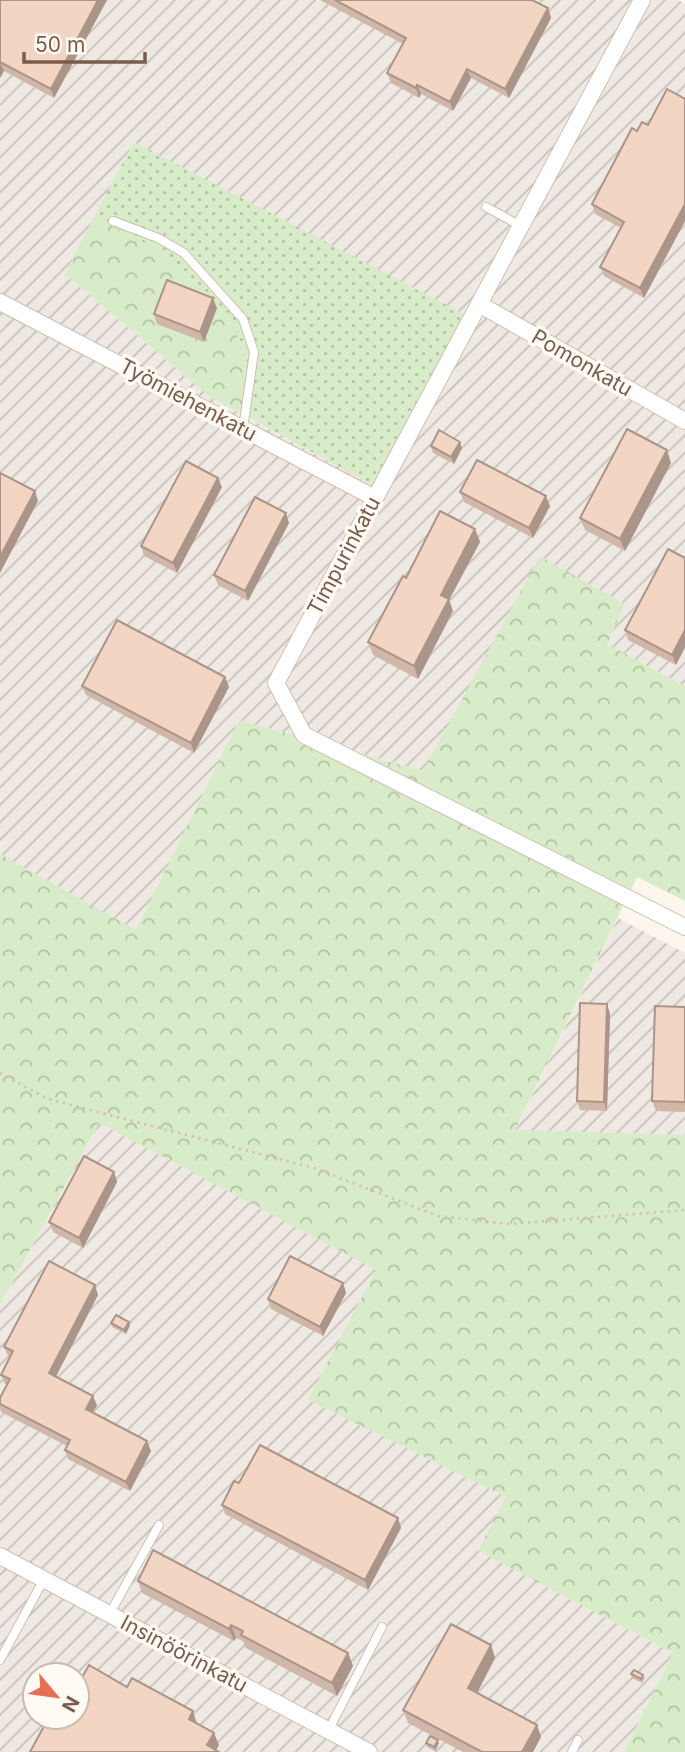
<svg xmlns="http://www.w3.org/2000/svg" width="685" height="1752" font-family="Inter,sans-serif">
	<defs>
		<pattern id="industrial-furrows" width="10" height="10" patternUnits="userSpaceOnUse" patternTransform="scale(1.75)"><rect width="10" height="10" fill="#efe9e4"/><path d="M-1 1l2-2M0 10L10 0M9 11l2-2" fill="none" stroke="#c7c0bb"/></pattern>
		<pattern id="grass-dots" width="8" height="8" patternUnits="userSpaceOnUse" patternTransform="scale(1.75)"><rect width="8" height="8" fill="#d8ecc9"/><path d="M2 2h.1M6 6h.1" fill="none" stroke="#b4c2a5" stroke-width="1.8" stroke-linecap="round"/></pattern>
		<pattern id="forest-crowns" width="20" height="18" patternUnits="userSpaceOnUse" patternTransform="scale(1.75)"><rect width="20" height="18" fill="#d8ecc9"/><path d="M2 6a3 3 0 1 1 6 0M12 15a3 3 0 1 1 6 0" fill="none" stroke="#b4c2a5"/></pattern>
	</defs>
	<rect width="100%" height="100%" fill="#fdf6ec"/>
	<g fill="url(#industrial-furrows)" fill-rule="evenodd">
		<path d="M0,0H678L685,4V686L606,644L625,604L540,557L424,771L239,720L136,931L0,854ZM134,142L372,485L210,397L65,274Z"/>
		<path d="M618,918L685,953V1135L515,1131Z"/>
		<path d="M99,1123L377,1270L309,1400L506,1497L479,1551L673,1653L624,1752H0V1305ZM35,1675H77V1717H35Z"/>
	</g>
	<path fill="url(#grass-dots)" d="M134,142L464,314L372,485L244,415L94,217Z"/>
	<g fill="url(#forest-crowns)">
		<path d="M94,217L167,254L227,312L244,352V415L210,397L65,274Z"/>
		<path d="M540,556L625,604L607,644L685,686V901L637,877L515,1130L685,1135V1752H624L673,1653L478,1551L506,1497L308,1400L376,1270L99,1123L0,1305V854L136,930L239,720L423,771Z"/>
	</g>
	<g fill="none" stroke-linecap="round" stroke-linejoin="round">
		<g stroke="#d1beb0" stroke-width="10">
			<g id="service">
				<path d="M486,207L521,226"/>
				<path d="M113,221L158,238L184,253L243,319L254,352L243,429"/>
				<path d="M109,1615L159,1525"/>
				<path d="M0,1660L44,1579"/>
				<path d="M328,1731L382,1627"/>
				<path d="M572,1752L578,1740"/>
			</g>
		</g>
		<g stroke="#d1beb0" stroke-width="18">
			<g id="minor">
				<path d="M642,0L276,683L304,735L685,927"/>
				<path d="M0,302L375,498"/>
				<path d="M479,304L685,421"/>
				<path d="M0,1556L369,1752"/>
			</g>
		</g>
		<path stroke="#d9b8a5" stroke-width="2.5" stroke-dasharray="2 5" stroke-linecap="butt" d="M0,1073L48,1099L314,1168L438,1216L509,1224L685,1210"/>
		<use href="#service" stroke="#fff" stroke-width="8"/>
		<use href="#minor" stroke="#fff" stroke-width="16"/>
	</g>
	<g fill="#d1b7a8">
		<path d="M0,0H107L54,98L4,71L0,78Z"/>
		<path d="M320,0H532L548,8L551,18L509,98L471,78L453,111L421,94L419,98L391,83L387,73L403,44Z"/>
		<path d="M685,99V221L644,298L604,276L600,267L621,228L595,214L592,204L637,131L648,125Z"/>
		<path d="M217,308L204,342L157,324L154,314Z"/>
		<path d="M431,446L462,448L454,464L433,453Z"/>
		<path d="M671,463L625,551L585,530L580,518Z"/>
		<path d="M222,487L177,573L144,556L141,546Z"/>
		<path d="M460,492L550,506L533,538L464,502Z"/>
		<path d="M289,523L248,601L218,585L214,575Z"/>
		<path d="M475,529L480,542L449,600L453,611L418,679L373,655L368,642L406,578Z"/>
		<path d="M685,558V647L676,665L628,640L625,630Z"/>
		<path d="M225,677L229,687L194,753L86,695L82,686Z"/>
		<path d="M607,1004L610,1014L607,1111L580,1110L577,1101Z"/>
		<path d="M685,1007V1112L656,1111L652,1101Z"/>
		<path d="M114,1172L117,1182L83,1248L53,1232L49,1222Z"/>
		<path d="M343,1283L346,1293L323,1336L271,1309L268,1299Z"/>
		<path d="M98,1295L56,1376L97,1405L93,1413L151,1451L130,1491L68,1459L65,1450L67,1446L1,1412L0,1408V1398L7,1385L5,1384L1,1375L10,1357L8,1356L4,1347Z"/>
		<path d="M129,1322L130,1325L126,1334L112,1327L111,1323Z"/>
		<path d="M239,1483L398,1518L401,1528L368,1590L225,1514L222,1505Z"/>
		<path d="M138,1581L348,1653L353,1666L337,1696L246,1648L243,1641L236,1638L234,1641L142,1593Z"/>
		<path d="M491,1645L495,1658L477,1693L537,1725L541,1737L533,1752H463L408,1723L403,1710Z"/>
		<path d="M631,1674L643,1675L645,1678L642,1683L632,1678Z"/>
		<path d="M426,1743H439L435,1751L427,1747Z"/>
	</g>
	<g fill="#aa9588">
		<path d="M98,0H107L54,98L51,89Z"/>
		<path d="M548,8L551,18L509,98L505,89Z"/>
		<path d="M0,62L4,71L0,78Z"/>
		<path d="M467,69L471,78L453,111L450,102Z"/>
		<path d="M417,85L421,94L419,98L416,88Z"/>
		<path d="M685,204V221L644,298L640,288Z"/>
		<path d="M213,298L217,308L204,342L200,332Z"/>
		<path d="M460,442L462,448L454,464L451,457Z"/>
		<path d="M667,450L671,463L625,551L620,539Z"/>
		<path d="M218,478L222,487L177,573L173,563Z"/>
		<path d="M35,491L38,501L0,573V557Z"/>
		<path d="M546,496L550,506L533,538L529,528Z"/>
		<path d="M286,513L289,523L248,601L245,591Z"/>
		<path d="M475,529L480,542L449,600L453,611L418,679L414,666L441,595Z"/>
		<path d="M685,630V647L676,665L672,655Z"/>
		<path d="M225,677L229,687L194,753L191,743Z"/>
		<path d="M607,1004L610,1014L607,1111L604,1102Z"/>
		<path d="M114,1172L117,1182L83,1248L79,1238Z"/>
		<path d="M343,1283L346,1293L323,1336L320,1327Z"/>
		<path d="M95,1285L98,1295L53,1382L49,1373Z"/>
		<path d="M129,1322L130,1325L126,1334L124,1330Z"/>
		<path d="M93,1396L97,1405L89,1419L86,1409Z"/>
		<path d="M147,1441L151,1451L130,1491L126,1482Z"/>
		<path d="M398,1518L401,1528L368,1590L365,1580Z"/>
		<path d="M231,1625L236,1638L234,1641L229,1629Z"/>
		<path d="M491,1645L495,1658L473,1701L468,1688Z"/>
		<path d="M348,1653L353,1666L337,1696L332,1683Z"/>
		<path d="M193,1711L197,1724L189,1719Z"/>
		<path d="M537,1725L541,1737L533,1752H522Z"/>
		<path d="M214,1733L219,1745L215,1752L207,1745Z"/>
		<path d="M438,1740L439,1743L435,1751L434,1747Z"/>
	</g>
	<g fill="#f3d5c3" stroke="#aa9588" stroke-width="2">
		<path d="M0,0H98L51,89L0,62Z"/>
		<path d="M335,0H532L548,8L505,89L467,69L450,102L417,85L416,88L387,73L406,38Z"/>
		<path d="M667,89L685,99V204L640,288L600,267L624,222L592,204L632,128L637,131L642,122L648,125Z"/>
		<path d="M167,280L213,298L200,332L154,314Z"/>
		<path d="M627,429L667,450L620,539L580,518Z"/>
		<path d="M439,430L460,442L451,457L431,446Z"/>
		<path d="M477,460L546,496L529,528L460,492Z"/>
		<path d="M186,461L218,478L173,563L141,546Z"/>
		<path d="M0,473L35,491L0,557Z"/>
		<path d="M255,497L286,513L245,591L214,575Z"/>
		<path d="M440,511L475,529L441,595L449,599L414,666L368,642L403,576L406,578Z"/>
		<path d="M668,549L685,558V630L672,655L625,630Z"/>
		<path d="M117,620L225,677L191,743L82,686Z"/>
		<path d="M580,1003L607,1004L604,1102L577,1101Z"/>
		<path d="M655,1006L685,1007V1102L652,1101Z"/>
		<path d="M84,1156L114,1172L79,1238L49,1222Z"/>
		<path d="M290,1256L343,1283L320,1327L268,1299Z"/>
		<path d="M49,1261L95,1285L49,1373L93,1396L86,1409L147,1441L126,1482L65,1450L70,1440L0,1404V1398L10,1379L1,1375L13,1351L4,1347Z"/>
		<path d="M116,1315L129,1322L124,1330L111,1323Z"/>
		<path d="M260,1445L398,1518L365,1580L222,1505L234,1481L239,1483Z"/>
		<path d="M153,1550L348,1653L332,1683L241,1635L243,1631L231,1625L229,1629L138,1581Z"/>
		<path d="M451,1624L491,1645L468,1688L537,1725L522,1752H482L403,1710Z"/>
		<path d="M89,1665L127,1687L132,1678L193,1711L189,1719L214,1733L207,1745L219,1752H30L49,1717H77V1679L80,1681Z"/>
		<path d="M634,1670L643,1675L641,1679L631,1674Z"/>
		<path d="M430,1736L438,1740L434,1747L426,1743Z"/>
	</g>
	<g text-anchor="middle" stroke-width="7" stroke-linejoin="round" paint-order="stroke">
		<g font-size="21" fill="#7a5c4d" stroke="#fffaf3">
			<text transform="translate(582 363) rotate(30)" y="7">Pomonkatu</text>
			<text transform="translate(188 400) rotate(28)" y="7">Työmiehenkatu</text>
			<text transform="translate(344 556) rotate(-62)" y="7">Timpurinkatu</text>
			<text transform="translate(184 1654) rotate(28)" y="7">Insinöörinkatu</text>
		</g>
	</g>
	<g transform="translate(56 1696) rotate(119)"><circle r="33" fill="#fffaf3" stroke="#cabbb1" stroke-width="2"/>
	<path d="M0-5L12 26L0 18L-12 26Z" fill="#e76f51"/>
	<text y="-10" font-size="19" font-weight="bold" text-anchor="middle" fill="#7a5c4d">N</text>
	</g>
	<path d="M24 52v10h121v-10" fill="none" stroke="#7a5c4d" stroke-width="3.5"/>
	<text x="35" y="52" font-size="21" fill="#7a5c4d" stroke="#fffaf3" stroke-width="5" paint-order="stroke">50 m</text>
</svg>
